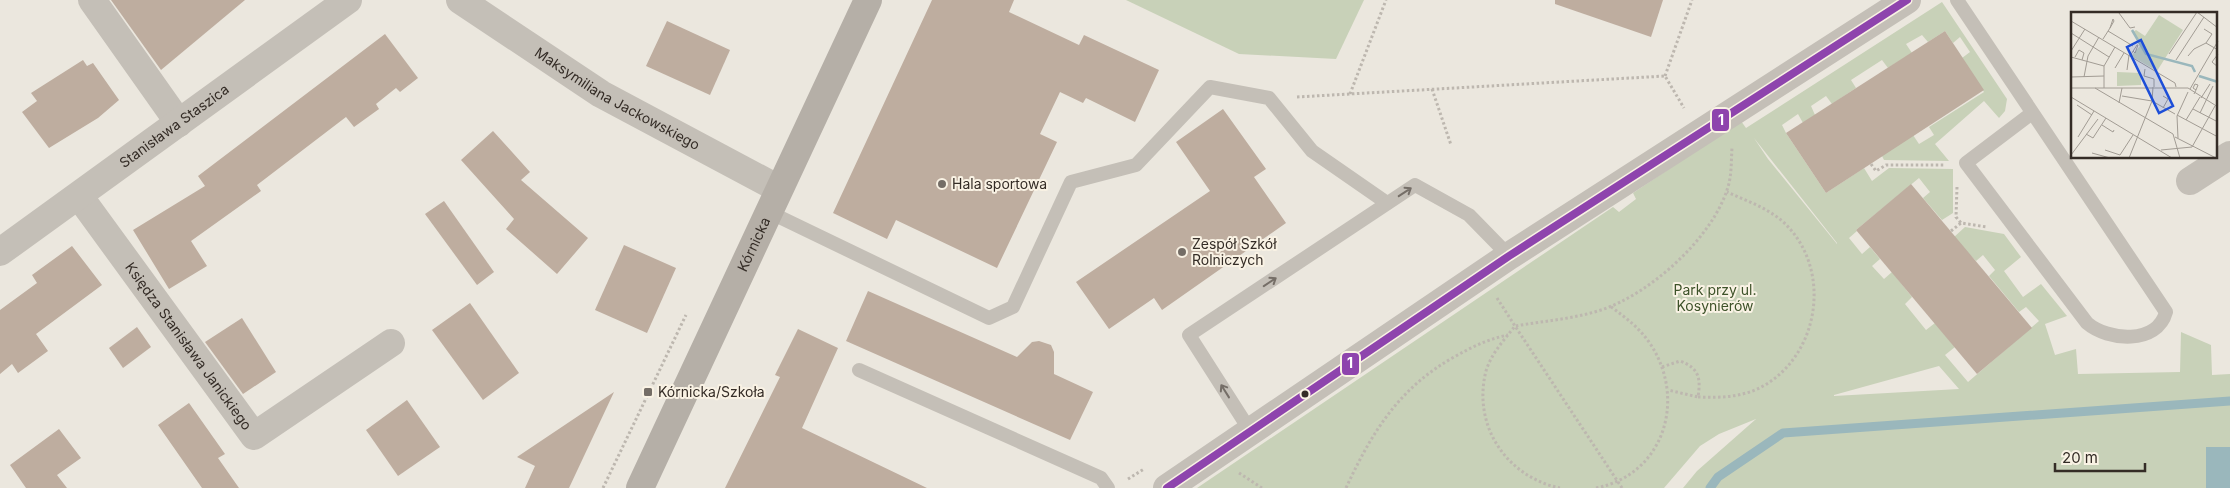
<svg xmlns="http://www.w3.org/2000/svg" width="2230" height="488" font-family="Inter,sans-serif">
	<rect width="100%" height="100%" fill="#ebe7de"/>
	<g fill="#c8d1b8" fill-rule="evenodd">
		<path d="M1126,0H1364L1336,59L1239,54Z"/>
		<path d="M1942,2L2007,99L2005,111L1999,118L1984,101L1935,144L1949,161L1884,160L1881,154L1899,114L1919,144L1934,135L1929,127L1984,92L1962,58L1970,52L1960,37L1953,43L1945,31L1928,42L1922,35L1906,44L1912,53L1888,68L1882,60L1851,80L1856,88L1832,104L1826,96L1811,106L1815,115L1803,123L1798,114L1782,125L1786,133L1826,193L1864,168L1872,181L1889,168L1953,169V213L1942,220L1923,198L1930,192L1919,178L1856,230L1857,231L1849,238L1862,254L1870,247L1880,259L1872,266L1884,279L1892,272L1912,297L1905,304L1926,330L1935,323L1955,347L1945,355L1968,382L2039,321L2026,307L2019,312L1989,276L1995,270L1983,255L1976,261L1953,238L1965,227L2004,234L2021,257L2004,271L2023,297L2041,284L2067,316L2045,324L2055,355L2076,349L2078,374L2180,372L2181,332L2211,345L2212,375L2230,374V488H1683L1697,471L1756,419L1719,434L1700,446L1664,488H1197L1613,207L1619,212L1636,199L1633,193L1741,121L1746,128ZM1754,138L1837,243V244L1768,159ZM1939,366L1959,389L1834,396V395Z"/>
	</g>
	<rect fill="#9ab7bc" x="2206" y="447" width="24" height="41"/>
	<g fill="none" stroke-linecap="round" stroke-linejoin="round">
		<path stroke="#9ab7bc" stroke-width="9" d="M1710,488L1718,477L1783,433L2230,401"/>
	</g>
	<g fill="#bead9f">
		<path d="M111,0H245L161,70Z"/>
		<path d="M932,0H1014L1009,12L1079,45L1084,35L1159,70L1135,122L1086,98L1083,103L1060,92L1040,134L1057,142L997,268L896,220L887,239L833,213Z"/>
		<path d="M1555,0H1663L1651,37L1555,4Z"/>
		<path d="M667,21L730,50L710,95L646,66Z"/>
		<path d="M1945,31L1984,90L1826,193L1786,133Z"/>
		<path d="M385,34L418,78L400,92L396,88L376,104L379,109L354,127L346,117L257,185L261,191L191,241L207,266L169,289L133,230L205,186L198,176Z"/>
		<path d="M83,60L87,66L93,63L119,100L98,118L49,148L22,112L37,101L31,93Z"/>
		<path d="M1223,109L1266,169L1254,177L1286,223L1162,310L1154,298L1109,329L1076,282L1210,191L1176,142Z"/>
		<path d="M493,131L530,172L521,180L588,238L557,274L506,229L514,219L461,160Z"/>
		<path d="M1911,184L2032,328L1977,374L1856,230Z"/>
		<path d="M444,201L494,272L477,285L425,214Z"/>
		<path d="M624,245L676,268L647,333L595,310Z"/>
		<path d="M72,246L102,285L36,334L48,351L18,373L12,364L0,374V310L37,283L32,275Z"/>
		<path d="M868,291L1017,357L1032,342L1039,341L1051,345L1054,352V374L1093,392L1070,440L846,341Z"/>
		<path d="M470,303L519,373L483,400L432,330Z"/>
		<path d="M242,318L276,372L243,394L205,342Z"/>
		<path d="M137,327L151,347L123,368L109,348Z"/>
		<path d="M798,329L838,348L802,428L927,488H725L780,377L775,375Z"/>
		<path d="M614,392L569,488H525L535,466L517,457Z"/>
		<path d="M407,400L440,447L398,476L366,430Z"/>
		<path d="M189,403L225,454L218,458L239,488H202L158,425Z"/>
		<path d="M59,429L81,458L57,475L67,488H26L10,465Z"/>
	</g>
	<g fill="none" stroke-linecap="round" stroke-linejoin="round">
		<g stroke="#bdb7af" stroke-width="3" stroke-dasharray="2.5 2.5" stroke-linecap="butt">
			<path d="M1665,76L1692,0"/>
			<path d="M1432,89L1451,145"/>
			<path d="M1350,94L1386,0"/>
			<path d="M1297,97L1665,76L1684,108"/>
			<path d="M1871,164L1876,171L1886,165H1945"/>
			<path d="M1957,187L1956,217L1961,223"/>
			<path d="M1951,231L1961,223L1987,227"/>
			<path d="M1497,298L1515,326C1504,340 1491,354 1486,371C1472,426 1507,477 1560,488"/>
			<path d="M1662,367L1680,361C1699,368 1701,378 1698,397L1668,390"/>
			<path d="M1698,397C1721,398 1745,397 1765,385C1822,351 1832,264 1781,220C1765,207 1745,200 1727,192"/>
			<path d="M1239,473L1262,488"/>
			<path d="M1128,479L1144,469"/>
			<path d="M603,488L686,315"/>
			<path d="M1346,488C1372,432 1399,388 1454,357C1472,347 1488,339 1508,335"/>
			<path d="M1596,488C1663,475 1687,401 1651,345C1640,328 1626,318 1610,306"/>
			<path d="M1622,488L1515,326C1544,321 1573,319 1601,310C1650,294 1711,239 1727,190C1732,176 1731,162 1732,148"/>
		</g>
		<g stroke="#c4bfb7" stroke-width="14">
			<path d="M1957,0L2166,312C2157,345 2108,341 2087,323L1966,163L2032,113"/>
			<path d="M769,212L989,318L1013,307L1071,182L1136,165L1210,87L1269,98L1312,151L1387,203"/>
			<path d="M859,370L1101,478L1108,488"/>
			<path d="M1251,432L1189,335L1415,185L1469,215L1509,256"/>
		</g>
		<g stroke="#c4bfb7" stroke-width="28">
			<path d="M92,0L179,123"/>
			<path id="s1" d="M460,0L601,94L779,189"/>
			<path d="M2190,181L2230,155"/>
			<path id="s2" d="M79,196L254,436L391,343"/>
			<path id="s3" d="M0,252L348,0"/>
			<path d="M1167,488L1509,256L1907,0"/>
		</g>
		<path stroke="#b5afa7" stroke-width="28" id="s4" d="M640,488L868,0"/>
		<g stroke="#f9f2e4" stroke-width="11">
			<path id="bus-1" d="M1167,488L1509,256L1907,0"/>
		</g>
		<use href="#bus-1" stroke="#8e44ad" stroke-width="8"/>
	</g>
	<defs><path id="oneway-shaft" d="M-6 0H5M1.5-3L5.5 0L1.5 3" fill="none" stroke-width="1.6" stroke-linecap="round" stroke-linejoin="round" transform="scale(1.25)"/></defs>
	<g stroke="#756e67">
		<use href="#oneway-shaft" transform="translate(1405 192) rotate(-33)"/>
		<use href="#oneway-shaft" transform="translate(1270 282) rotate(-34)"/>
		<use href="#oneway-shaft" transform="translate(1225 391) rotate(-122)"/>
	</g>
	<g fill="#746d66" stroke="#f9f2e4" stroke-width="2">
		<circle cx="942" cy="184" r="5"/>
		<circle cx="1182" cy="252" r="5"/>
		<rect x="643" y="387" width="10" height="10" rx="2.5"/>
	</g>
	<circle fill="#342c26" stroke="#f9f2e4" stroke-width="2" cx="1305" cy="394" r="4.5"/>
	<g text-anchor="middle" stroke-width="4" stroke-linejoin="round" paint-order="stroke">
		<g font-size="14" fill="#342c26" stroke="#f9f2e4">
			<text dy="5" stroke="none"><textPath href="#s1" startOffset="186">Maksymiliana Jackowskiego</textPath></text>
			<text dy="5" stroke="none"><textPath href="#s3" startOffset="215">Stanisława Staszica</textPath></text>
			<text dy="5" stroke="none"><textPath href="#s4" startOffset="269">Kórnicka</textPath></text>
			<text dy="5" stroke="none"><textPath href="#s2" startOffset="186">Księdza Stanisława Janickiego</textPath></text>
		</g>
		<g font-size="14" fill="#342c26" stroke="#f9f2e4" text-anchor="start">
			<text x="952" y="189">Hala sportowa</text>
			<text x="1192" y="249">Zespół Szkół<tspan x="1192" dy="16">Rolniczych</tspan></text>
			<text x="658" y="397">Kórnicka/Szkoła</text>
		</g>
		<g font-size="14" fill="#3d5229" stroke="#f9f2e4">
			<text x="1715" y="295">Park przy ul.<tspan x="1715" dy="16">Kosynierów</tspan></text>
		</g>
	</g>
	<g transform="translate(2071 12)">
		<rect width="146" height="146" fill="#ebe7de"/>
		<path d="M88,3L112,18L86,59L60,44L69,34L62,20L65,18L74,24ZM46,60L70,61V73L46,74Z" fill="#c8d1b8"/>
		<path fill="none" stroke="#9ab7bc" stroke-width="2.5" d="M61,18L75,42L121,54L124,60M128,64L147,70"/>
		<path fill="none" stroke="#a29c94" stroke-width="1" d="M126,0L147,16M48,1L59,16L64,15M0,9L104,71L105,75M133,17L141,22L135,31L147,38M37,19L62,34M0,21L38,45M32,27L39,16L43,9L42,7L39,16M0,39L14,17M98,42L126,0M147,42L141,50L147,55M59,44L66,33H67L64,41L62,39M117,44L123,37L135,31M0,45L33,54M4,45L8,38L13,41L11,48M105,48L133,5M44,56L53,41M74,57L73,64L83,67V75M56,58L58,43M0,65L33,64M13,65L17,44L28,25M0,76H117L147,95M24,76L102,122L109,146M33,76V54L44,35M119,77L147,29M123,82L125,78L127,73L124,72L122,76L125,78M51,84L81,89L104,102M92,84L97,87L92,96M0,85L101,146M130,86L139,72M48,91L51,76M6,93L21,103M122,97L147,110M129,101L142,74M106,103L147,125M106,104L117,80M106,104L107,126M115,108L129,85M31,113L42,120L43,118M15,122L22,126L35,106M7,125L23,99M104,125L145,146M121,135L144,94M34,138L49,143L62,123M90,138L121,135M21,141L39,146M0,143L27,107M58,146L81,89L82,75"/>
		<path fill="#1d4ed8" fill-opacity="0.15" stroke="#1d4ed8" stroke-width="2.5" d="M70,28L102,94L88,101L56,35Z"/>
		<rect width="146" height="146" fill="none" stroke="#342c26" stroke-width="2.5"/>
	</g>
	<g stroke="#f9f2e4" stroke-width="2">
		<rect x="1711" y="108" width="19" height="24" rx="5" fill="#8e44ad"/>
		<rect x="1341" y="352" width="19" height="24" rx="5" fill="#8e44ad"/>
	</g>
	<g font-size="14" text-anchor="middle" font-weight="bold" fill="#fff">
		<text x="1721" y="125">1</text>
		<text x="1350" y="368">1</text>
	</g>
	<path d="M2055 463v8h90v-8" fill="none" stroke="#342c26" stroke-width="2.5"/>
	<text x="2062" y="463" font-size="15" fill="#342c26" stroke="#f9f2e4" stroke-width="4" paint-order="stroke">20 m</text>
</svg>
